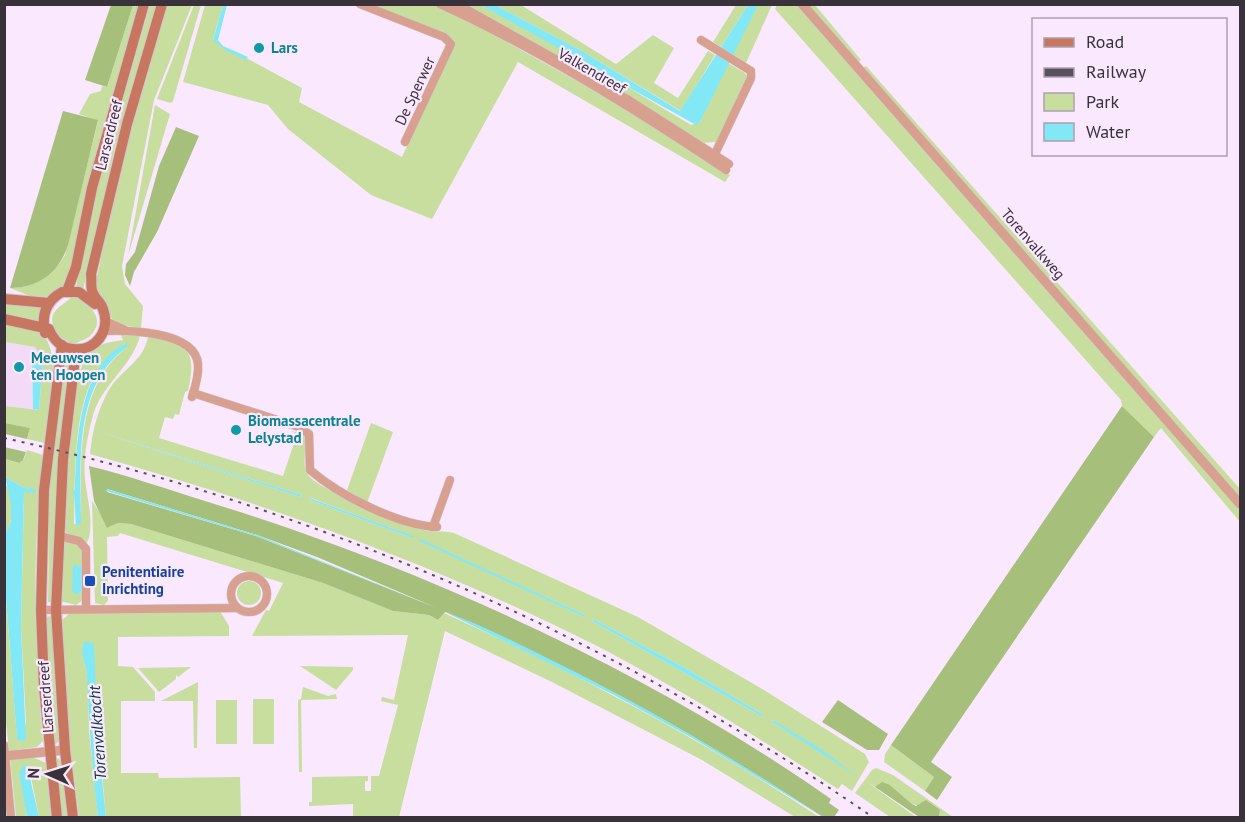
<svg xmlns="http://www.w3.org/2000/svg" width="1245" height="822" font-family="'PT Sans',sans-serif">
	<rect width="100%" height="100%" fill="#fae8fe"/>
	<path fill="#f3dbf7" d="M5,342L35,347L43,359L32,357L33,409L5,406Z"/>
	<g fill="#c7de9e" fill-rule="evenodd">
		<path d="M133,5H141L74,261L64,287L40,300L10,288C34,288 53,276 65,255L98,121L79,114L90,94L101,91L102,86L107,87Z"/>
		<path d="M150,5H158L116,143L83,290L76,287L92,207Z"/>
		<path d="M167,5H192L154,100L122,266L125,284L143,306L141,328C134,327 125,326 118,323C105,316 96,295 96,282L121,161Z"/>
		<path d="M194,5H201L173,101L171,103L157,99Z"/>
		<path d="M205,5H223L213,39L225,50L248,59L302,88L299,102L402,157L455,41L433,29L368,5H435L453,12L629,110L730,175L725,182L518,62L432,219L371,195L288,129L268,105L183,82Z"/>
		<path d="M463,5H481L571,53L691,125L700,122L728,63L745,73L748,79L717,142L702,143L580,69Z"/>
		<path d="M495,5H521L616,64L653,35L674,48L654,83L678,98L708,51L715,55L681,111L582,51Z"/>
		<path d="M736,5H748L721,47L713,42Z"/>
		<path d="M758,5H772L746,63L732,54Z"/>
		<path d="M777,5H800L1240,507V522L1161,428L1154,437L1122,406L1121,400L775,9Z"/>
		<path d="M805,5H815L861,60L858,62Z"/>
		<path d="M866,66L1240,489V501L863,68Z"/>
		<path d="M155,105L170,114L128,256Z"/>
		<path d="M74,295C88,303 108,319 90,336C85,341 79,340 74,345L57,335C44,310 60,309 74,295Z"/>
		<path d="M5,302L42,307L40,322L5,317Z"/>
		<path d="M5,322C15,325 33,326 41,333C64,352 48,416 45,443L27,439L30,428L5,423V406L39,410L43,359L35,347L5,342Z"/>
		<path d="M120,333L140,336C132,367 100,385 92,419C87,437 83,461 85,479C87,498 95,526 87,543L67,534L63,527C66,492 69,384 86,357C95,344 109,342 123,340ZM124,344L127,347C73,389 82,463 81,524H74C75,481 73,416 93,378C100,364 112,354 124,344Z"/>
		<path d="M148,337C189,343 197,351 188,391L185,392L179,415L175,414L173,419L165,417L159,438L283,476L297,434L291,431L305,434C309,448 300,461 308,475C317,489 402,524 421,529C432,533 443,530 454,533L638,617L764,690L865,754L869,762L852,791L842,784L838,789C759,738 680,689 597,646C434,564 266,503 90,454C92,432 98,408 110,388C122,370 144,360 148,337ZM97,431L302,495L301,497ZM311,498L412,536V538L310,500ZM420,540L585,615L584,617ZM593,619L685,668L764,715L763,717L592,621ZM773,720L857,775L772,722Z"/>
		<path d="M66,351L73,353L56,491L53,603L48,602L49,534L47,526L52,452Z"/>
		<path d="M371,423L393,432L367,503L347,490Z"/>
		<path d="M27,450L43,455C32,549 34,646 43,741L37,747L9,751L4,704V573L17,738L22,741L26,722L21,627L24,492L35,490L25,488L5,477V459L18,463L24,459Z"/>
		<path d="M5,484C16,497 13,522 5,535Z"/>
		<path d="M92,501L110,527L117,523L131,524L323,583L393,611L429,615L438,620L444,613C574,672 700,738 819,817H795L702,760L552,682L445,631L399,817H353V804L309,806V802H312V777L368,776V781H365V791H371V776H379L398,705L381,701L382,697L394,700L408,635L252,636L266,610L269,611L283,583L120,533L118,536L107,537L108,601L104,605L95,603Z"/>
		<path d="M62,541L75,543L82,550L83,600L76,605L60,601Z"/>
		<circle cx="249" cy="593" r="12"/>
		<path d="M220,611L229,626V636L118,637V666L133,667L155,692V701H121V773H158L159,778L240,777L241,817H106L96,706L82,657L88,676L89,731L98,817H79L67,722L61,621L70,613Z"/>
		<path d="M52,616L59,741L56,744L52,741L45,617Z"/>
		<path d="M300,666L353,667V670L336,690Z"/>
		<path d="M191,667L178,677L176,675V679L159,692L138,668Z"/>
		<path d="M198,682L197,748H194L193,701H161Z"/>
		<path d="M303,687L328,696L336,694L337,699L301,700L302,772H299L298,700L301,699Z"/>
		<rect x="253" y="699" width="21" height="45"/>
		<rect x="216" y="700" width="21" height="44"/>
		<path d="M891,745L934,777L925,791L884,762L885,754Z"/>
		<path d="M30,756L46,763L53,817H39L30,772L20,773L27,817H16L10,758Z"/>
		<path d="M58,758L61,761L69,817H62L55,760Z"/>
		<path d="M876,768L893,775L953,817H939L940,810L912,804L890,785L875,787L867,782L916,817H890L855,793L872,770Z"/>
	</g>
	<g fill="#a6bf7a" fill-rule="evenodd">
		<path d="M111,5H133L107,87L85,80Z"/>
		<path d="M63,111L98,120L68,245C59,273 38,288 10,288Z"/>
		<path d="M176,127L199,136L157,232L134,272L130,286L125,275L126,264L135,252L159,166Z"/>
		<path d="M1122,406L1154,437L931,762L952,777L937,800L925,791L934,777L891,745Z"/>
		<path d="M5,423L30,428L27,439L5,434Z"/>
		<path d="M4,447L26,452L23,460L19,463L5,459Z"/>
		<path d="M89,466C126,475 167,489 205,501C420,567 646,669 831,799L829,803L839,810L834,817H823C704,739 579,671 448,613L445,612L438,620L429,615L393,611L323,583L131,524L118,523L107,528L94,501ZM107,489L257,535L317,557L437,608L256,536L107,492Z"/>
		<path d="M838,700L888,734L879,750H867L822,722Z"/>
		<path d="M882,782L890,785L912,804L916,806L926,800L940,810L939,817H919L875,787Z"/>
	</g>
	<g fill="#83e8f6">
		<path d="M223,5H227L218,40L223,46L248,57L246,60L225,50L213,40Z"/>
		<path d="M481,5H495L582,51L680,111L748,5H758L700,122L696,125Z"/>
		<path d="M127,343V347C72,386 81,465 81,524L76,526L74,494L72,493L75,489C76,445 79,363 127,343Z"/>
		<path d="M32,356L43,359L39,410L33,409Z"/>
		<path d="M97,431L302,495L301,497Z"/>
		<path d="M5,477L25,488L35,489V493L24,492L21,627L26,740L22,741L17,739L4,573L5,535L11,521V504Z"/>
		<path d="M107,489L257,535L437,608L256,536L106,491Z"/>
		<path d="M310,498L413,536L412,538L310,500Z"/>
		<path d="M420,539L585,615L584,617L419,541Z"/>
		<path d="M73,564L82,567V590L77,595L72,591Z"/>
		<path d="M445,612C480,624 515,642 549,659C644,705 735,759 823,817L694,739L612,694Z"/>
		<path d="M593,619L685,668L764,715L763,717L592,621Z"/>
		<path d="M85,641L94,644L98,740L106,817H98C92,771 89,724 87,677C87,665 78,653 85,641Z"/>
		<path d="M773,720L821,749L857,776L772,722Z"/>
		<path d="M27,765L39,817H27L19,773L23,766Z"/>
	</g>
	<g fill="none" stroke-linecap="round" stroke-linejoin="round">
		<g stroke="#d3c4d7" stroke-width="9">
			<g id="minor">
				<path d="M360,4L444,37L451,44L405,142"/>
				<path d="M440,4C540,50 635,109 726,170"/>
				<path d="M457,4L629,100L729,164"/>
				<path d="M701,40L751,71V78L713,158"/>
				<path d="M105,321L125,330"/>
				<path d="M103,331C128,330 195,331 198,364C199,374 195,388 192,397"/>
				<path d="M193,393L299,427L309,434L310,470C340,496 398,525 437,527"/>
				<path d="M433,527L450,480"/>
				<path d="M59,536L79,541L86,549V608"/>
				<circle cx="249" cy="594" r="18"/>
				<path d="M41,610L237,608"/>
				<path d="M4,745L11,818"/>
			</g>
		</g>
		<g stroke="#d3c4d7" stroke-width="10">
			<g id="tertiary">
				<path d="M802,4L1240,504"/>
				<path d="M4,756L65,750"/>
			</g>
		</g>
		<g stroke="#d3c4d7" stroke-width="12">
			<g id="secondary">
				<path d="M67,291L76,267L92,188L144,4"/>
				<path d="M4,299L49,303"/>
				<path d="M4,319L49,329C53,339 61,348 73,349C96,352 111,330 103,309C101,302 95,299 93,293C90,288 92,280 91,274L127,124L162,4"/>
				<path d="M45,333C41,315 46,301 62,292H79L95,304"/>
				<path d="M57,818L44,688L41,610L44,490L62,345"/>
				<path d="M73,818L65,750L56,610L63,459L76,350"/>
			</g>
		</g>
		<use href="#minor" stroke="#d7a08f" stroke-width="8"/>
		<use href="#tertiary" stroke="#d7a08f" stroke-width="9"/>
		<use href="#secondary" stroke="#c77760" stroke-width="10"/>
		<path stroke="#59515b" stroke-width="2" stroke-dasharray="3 6" stroke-linecap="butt" d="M4,438C315,506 612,637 874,818"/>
	</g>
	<g fill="#0f9aa8" stroke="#fae8fe" stroke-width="2">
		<circle cx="259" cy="48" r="6"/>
		<circle cx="19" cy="367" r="6"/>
		<circle cx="236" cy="430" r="6"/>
	</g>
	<rect fill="#1a4fb4" stroke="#fae8fe" stroke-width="2" x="84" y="575" width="12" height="12" rx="3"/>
	<g text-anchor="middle" stroke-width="4.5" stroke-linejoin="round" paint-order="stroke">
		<g font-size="15" font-weight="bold" fill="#0d838f" stroke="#fae8fe" text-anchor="start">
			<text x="271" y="53">Lars</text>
			<text x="31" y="363">Meeuwsen<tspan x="31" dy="17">ten Hoopen</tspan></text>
			<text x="248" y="426">Biomassacentrale<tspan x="248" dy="17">Lelystad</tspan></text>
		</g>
		<g font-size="15" fill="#39323a" stroke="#fae8fe">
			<text transform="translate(592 71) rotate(30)" y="5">Valkendreef</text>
			<text transform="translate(415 91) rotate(-65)" y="5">De Sperwer</text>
			<text transform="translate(109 135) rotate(-76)" y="5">Larserdreef</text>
			<text transform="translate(1033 244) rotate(49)" y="5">Torenvalkweg</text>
			<text transform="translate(46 697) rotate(-94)" y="5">Larserdreef</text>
		</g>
		<g font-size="15" font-weight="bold" fill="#164399" stroke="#fae8fe" text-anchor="start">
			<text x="102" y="577">Penitentiaire<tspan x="102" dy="17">Inrichting</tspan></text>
		</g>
		<g font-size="16" font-style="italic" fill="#04373d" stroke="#fae8fe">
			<text transform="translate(97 733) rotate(-94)" y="6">Torenvalktocht</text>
		</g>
	</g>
	<rect width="1245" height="822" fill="none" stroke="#39323a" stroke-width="12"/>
	<rect x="1032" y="18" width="195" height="138" fill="#fae8fe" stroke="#ad9fb0" stroke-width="1.5"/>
	<rect x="1044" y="38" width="30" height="9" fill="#c77760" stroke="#ad9fb0" stroke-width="1.5"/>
	<text x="1086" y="48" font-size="18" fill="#39323a">Road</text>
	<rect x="1044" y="68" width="30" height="9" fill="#59515b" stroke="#ad9fb0" stroke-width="1.5"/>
	<text x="1086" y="78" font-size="18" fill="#39323a">Railway</text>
	<rect x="1044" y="93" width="30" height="18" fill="#c7de9e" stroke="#ad9fb0" stroke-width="1.5"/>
	<text x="1086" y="108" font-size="18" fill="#39323a">Park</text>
	<rect x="1044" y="123" width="30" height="18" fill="#83e8f6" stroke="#ad9fb0" stroke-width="1.5"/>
	<text x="1086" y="138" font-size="18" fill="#39323a">Water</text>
	<g transform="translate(48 774) rotate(273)" stroke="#fae8fe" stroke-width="4.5" paint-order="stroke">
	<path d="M0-4.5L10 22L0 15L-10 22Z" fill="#39323a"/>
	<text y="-9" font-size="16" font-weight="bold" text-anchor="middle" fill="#39323a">N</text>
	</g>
</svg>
